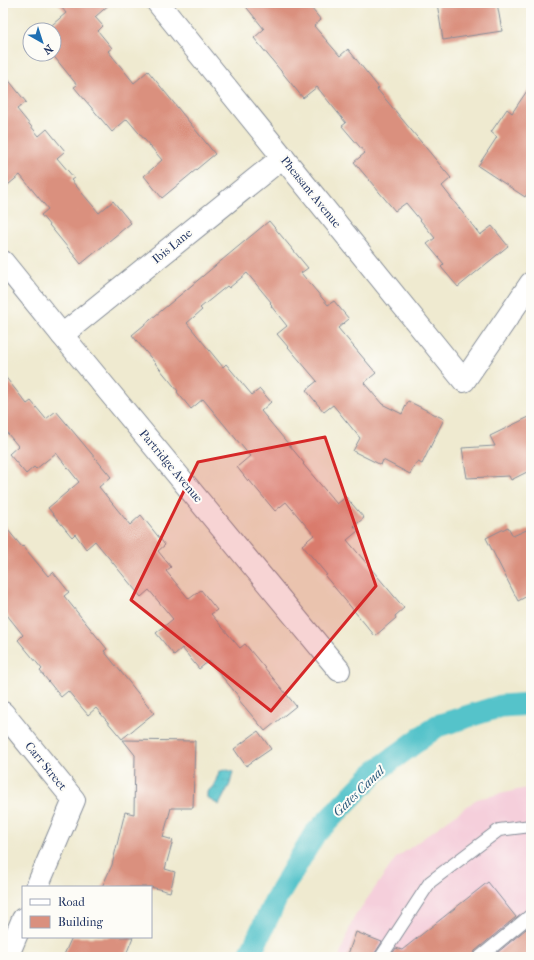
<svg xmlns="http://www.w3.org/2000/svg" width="534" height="960" font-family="'IM FELL French Canon',serif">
	<defs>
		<pattern id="water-ripples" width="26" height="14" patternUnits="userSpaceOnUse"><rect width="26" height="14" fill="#55c3ca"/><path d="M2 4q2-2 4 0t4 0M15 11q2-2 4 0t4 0" fill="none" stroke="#469fa7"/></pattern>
	</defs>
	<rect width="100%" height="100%" fill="#fdfcf7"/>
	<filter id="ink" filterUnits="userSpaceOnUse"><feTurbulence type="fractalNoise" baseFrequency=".025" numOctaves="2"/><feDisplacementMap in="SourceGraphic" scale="8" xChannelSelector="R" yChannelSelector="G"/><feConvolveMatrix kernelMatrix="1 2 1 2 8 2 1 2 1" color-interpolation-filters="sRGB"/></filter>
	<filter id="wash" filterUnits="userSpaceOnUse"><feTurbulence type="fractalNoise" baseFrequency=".012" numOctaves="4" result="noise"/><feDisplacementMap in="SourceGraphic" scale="16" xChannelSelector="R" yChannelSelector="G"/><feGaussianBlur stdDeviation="0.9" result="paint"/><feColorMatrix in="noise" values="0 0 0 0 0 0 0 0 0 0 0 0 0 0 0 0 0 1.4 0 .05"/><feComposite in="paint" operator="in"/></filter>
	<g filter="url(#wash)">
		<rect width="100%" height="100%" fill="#efead0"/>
		<path fill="#f5cfdb" d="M531,787V957H339L353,919L396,858L477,799Z"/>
		<path fill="url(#water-ripples)" stroke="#387994" d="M225,769L233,772L230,784L219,805L207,798V792L214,786L219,772Z"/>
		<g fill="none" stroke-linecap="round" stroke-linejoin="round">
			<path stroke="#55c3ca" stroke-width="23" d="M249,957L276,899L314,835L375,772L437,726L501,706L531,704"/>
		</g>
		<g id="blocks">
			<g fill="#da907e">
				<path d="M58,3H111L95,17L103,26L98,31L112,48L108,51L134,83L148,71L215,154L162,198L144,176L162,160L127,119L112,132L74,87L77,85L52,54H54V30H46L66,13Z"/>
				<path d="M243,3H307L321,20L314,26L340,56L348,49L379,88L377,89L451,178L442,186L480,235L492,226L508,246L458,287L441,267L444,264L427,244L435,238L406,203L395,211L354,162L365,153L342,126L346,123L317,87L303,98L254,38L264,29Z"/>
				<path d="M437,3H497L502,31L443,40Z"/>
				<path d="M3,73L26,102L17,109L39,136L47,129L65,151L57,158L74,178L71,180L99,213L113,201L131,223L81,264L41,215L48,209L20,175L3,189Z"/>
				<path d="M531,85V188L525,197L478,166L497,137L491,132L507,109L512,113Z"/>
				<path d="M269,221L308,268L301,273L328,305L334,301L349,319L338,328L376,373L364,383L382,404L402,414L408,401L444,419L422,464L418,462L417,464L416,463L410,474L383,460L381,465L353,451L360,438L333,405L324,412L306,390L317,381L277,334L287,326L271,306L272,305L270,303L271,302L247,273L229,288L227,286L200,308L202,310L187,323L223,367L226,364L252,395L260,389L271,402L261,411L304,463L303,464L337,504L346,497L364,518L354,526L358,531L347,540L404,608L395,616L396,618L375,636L325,576L327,575L302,545L314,535L286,502L275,511L249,480L248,481L237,467L250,456L203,399L191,409L177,392L178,391L132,335Z"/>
				<path d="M3,374L27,404L31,401L46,419L56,411L111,477L99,487L130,525L141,515L165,545L158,551L171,567L166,571L189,599L201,590L217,610L211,614L240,648L245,644L296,706L265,731L238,699L240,698L209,661L199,669L182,648L174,655L156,633L173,619L149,590L141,597L95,541L86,549L75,534L72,537L48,508L79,482L56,453L36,469L34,467L26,474L9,454L18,446L3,428Z"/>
				<path d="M531,416V470L511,480L509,476L467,478L462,448L495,446L490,436Z"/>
				<path d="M3,524L22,547L23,546L48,576L53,572L69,592L64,596L107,649L104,651L154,713L122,739L96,708L88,715L68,691L61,697L40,671L42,669L18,640L23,635L3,610Z"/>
				<path d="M508,527L513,536L531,528V594L518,601L486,538Z"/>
				<path d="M258,731L271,749L246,766L234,749Z"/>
				<path d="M123,740L195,741L193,808H171L163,837L173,840L165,869L175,872L170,892L151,887H102L112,865L125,812L134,814L135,755Z"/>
				<path d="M488,882L516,917L475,951L473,954V957H390L396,948L402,950Z"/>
				<path d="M531,925V951L524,957H492Z"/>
				<path d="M356,932L382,942L375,953L374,957H347Z"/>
				<path d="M72,937H133L125,957H63Z"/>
			</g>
		</g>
	</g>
	<g filter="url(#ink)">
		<use href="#blocks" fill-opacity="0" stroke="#858c97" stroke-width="1"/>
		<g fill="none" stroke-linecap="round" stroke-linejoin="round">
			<g stroke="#858c97" stroke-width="14">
				<g id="lane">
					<path d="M381,957L430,882L499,830L531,826"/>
					<path d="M480,957L531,915"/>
				</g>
			</g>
			<g stroke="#858c97" stroke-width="24">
				<g id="street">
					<path d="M158,3L464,381L531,283"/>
					<path d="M3,262L62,335L339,670"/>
					<path d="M62,335L283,157"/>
					<path d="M3,713L74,800L37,887"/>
					<path d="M7,957L23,919"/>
				</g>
			</g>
			<use href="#lane" stroke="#fff" stroke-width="12"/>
			<use href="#street" stroke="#fff" stroke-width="22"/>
		</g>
	</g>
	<path fill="#d62828" fill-opacity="0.2" stroke="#d62828" stroke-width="3" stroke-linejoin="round" d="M325,437L376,586L271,711L131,600L198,462Z"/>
	<g text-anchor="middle" stroke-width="4" stroke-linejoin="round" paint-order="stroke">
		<g font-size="12" fill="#1b2f5e" stroke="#fdfcf7">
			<text transform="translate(311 192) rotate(51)" y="4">Pheasant Avenue</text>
			<text transform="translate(172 246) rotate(-39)" y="4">Ibis Lane</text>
			<text transform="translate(171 466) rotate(50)" y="4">Partridge Avenue</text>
			<text transform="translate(46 766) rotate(51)" y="4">Carr Street</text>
		</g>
		<g font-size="13" font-style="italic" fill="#2c5b7e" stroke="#fdfcf7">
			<text transform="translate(358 791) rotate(-44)" y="5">Gates Canal</text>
		</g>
	</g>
	<rect width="534" height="960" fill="none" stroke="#fdfcf7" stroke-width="16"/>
	<rect x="22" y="886" width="130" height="52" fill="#fdfcf7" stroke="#a3aaba"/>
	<rect x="30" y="899" width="20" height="6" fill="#ffffff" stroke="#a3aaba"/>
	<text x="58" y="906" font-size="12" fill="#1b2f5e">Road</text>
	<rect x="30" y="916" width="20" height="12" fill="#da907e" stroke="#a3aaba"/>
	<text x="58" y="926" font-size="12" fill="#1b2f5e">Building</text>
	<g transform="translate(42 42) rotate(141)"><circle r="19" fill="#fdfcf7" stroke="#a3aaba"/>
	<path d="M0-3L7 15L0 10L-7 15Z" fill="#1f6fb2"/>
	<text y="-6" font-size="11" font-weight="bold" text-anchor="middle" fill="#1b2f5e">N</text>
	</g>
</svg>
